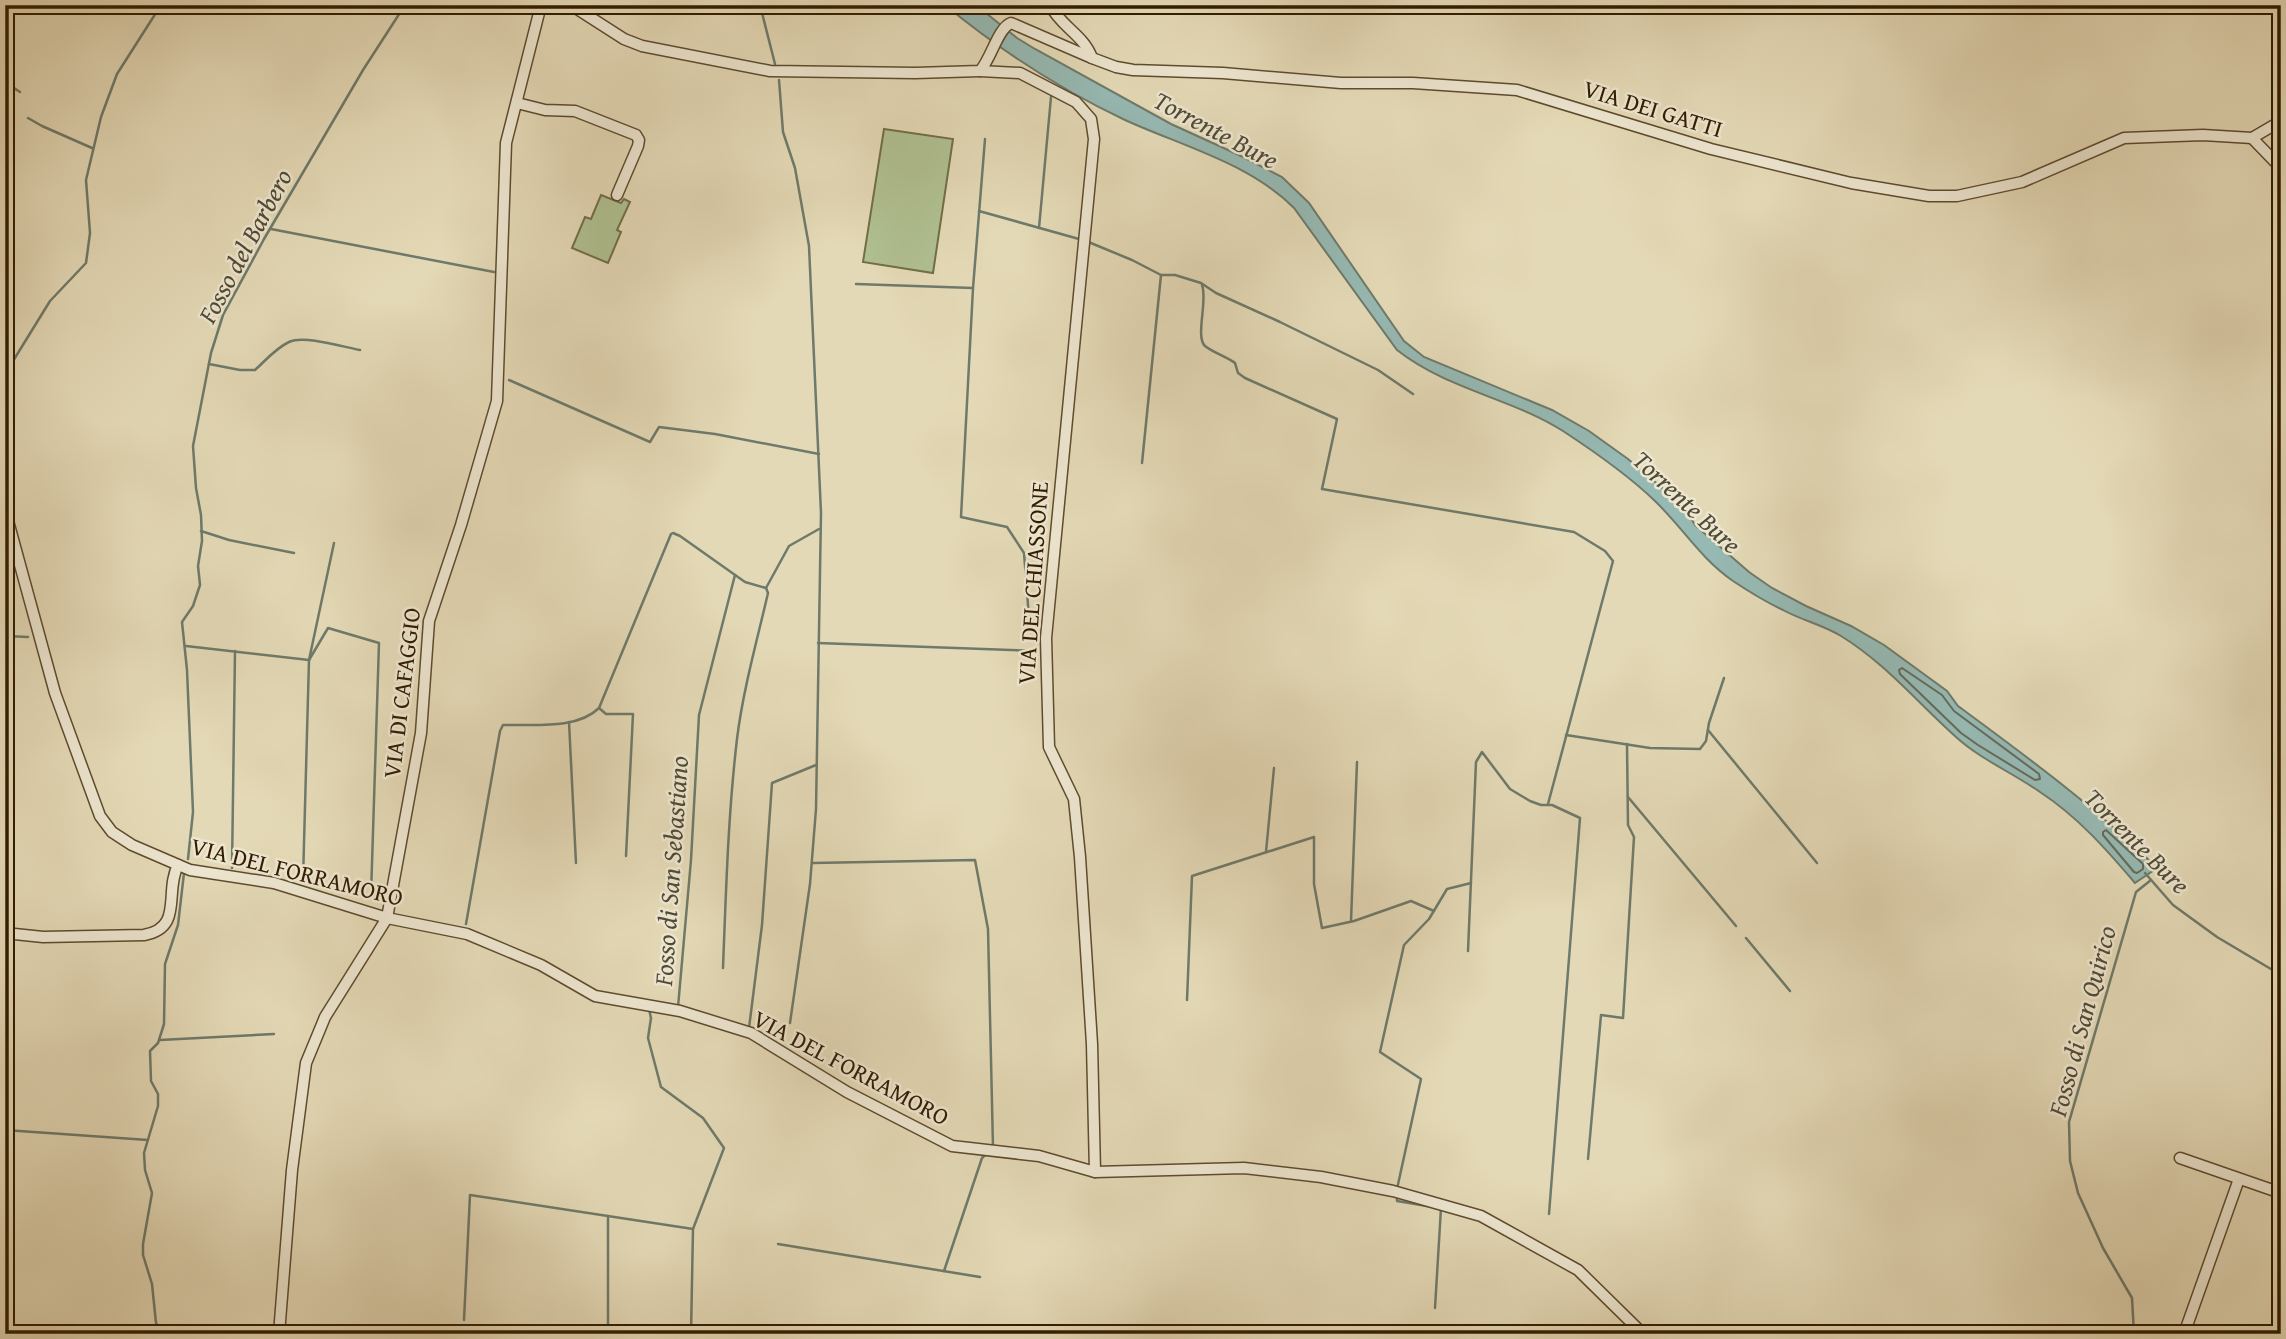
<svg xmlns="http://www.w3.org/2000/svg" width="2286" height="1339" font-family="'Gentium Book Plus',serif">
	<rect width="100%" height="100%" fill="#e4d9b6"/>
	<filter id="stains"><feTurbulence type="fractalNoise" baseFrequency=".00286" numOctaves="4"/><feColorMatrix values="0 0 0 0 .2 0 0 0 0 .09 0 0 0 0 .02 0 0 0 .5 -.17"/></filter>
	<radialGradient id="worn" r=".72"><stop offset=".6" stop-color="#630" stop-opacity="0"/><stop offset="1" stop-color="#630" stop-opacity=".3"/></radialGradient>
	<g fill="#b0c091" stroke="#716e48" stroke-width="2">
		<path d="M884,129L953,139L933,273L863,262Z"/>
		<path d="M601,195L621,203L624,199L630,202L617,230L621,232L608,263L572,248L585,217L591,219Z"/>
	</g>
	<path fill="#96b9b3" stroke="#6e7a6b" stroke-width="2" d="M945,5H976L1017,38L1035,49L1171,124L1239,155L1282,177L1309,203L1404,341L1424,357L1552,410L1589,431L1628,459L1666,491L1688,513L1695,525L1749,572L1772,588L1806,606L1851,626L1884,645L1947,691L1958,706C2027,757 2096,807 2157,868L2135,883C2106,849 2078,817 2040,792C2013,773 1980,759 1956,737C1918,703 1885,663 1841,636C1823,625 1801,620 1783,610C1766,602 1748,591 1733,581C1700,558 1683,528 1655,501C1628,475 1595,452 1563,431C1511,398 1448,390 1397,350L1294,208C1249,163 1182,146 1125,120C1061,90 1000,50 945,5Z"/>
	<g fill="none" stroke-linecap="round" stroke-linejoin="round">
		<g stroke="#646a5a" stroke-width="2">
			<path d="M1902,668L1942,695L1954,711L2039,774L2040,779L2035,780L1978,745L1961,733L1900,674L1899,670Z"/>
			<path d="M2106,830L2143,864V869L2137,873L2134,872L2103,835V832Z"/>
		</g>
		<g stroke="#6e7a6b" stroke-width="2.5">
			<path d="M760,5L775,64"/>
			<path d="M779,80L783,132L795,168L809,246L821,513L816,809L810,884L790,1023"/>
			<path d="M5,82L20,92"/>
			<path d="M28,118L42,126L92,148"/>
			<path d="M985,139L973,288L961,517L1007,527L1024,553L1029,618"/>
			<path d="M979,211L1079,239"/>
			<path d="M1039,228L1051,97"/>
			<path d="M271,229L494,272"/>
			<path d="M1086,241L1132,260L1161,275H1175L1201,283L1216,293L1280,322L1378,370L1413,394"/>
			<path d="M856,284L973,288"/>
			<path d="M1202,285C1208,300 1195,337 1205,346C1212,352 1227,357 1235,363L1238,373L1245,378L1337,419L1322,489L1574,532L1605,551L1613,561L1548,804"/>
			<path d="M209,364L240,370H255C266,360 276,348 289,342C305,335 343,347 360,350"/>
			<path d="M5,374L50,301L86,263L90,233L86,180L101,117L117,74L161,5"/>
			<path d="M509,380L650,442L659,427L715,434L819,454"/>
			<path d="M1142,463L1161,275"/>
			<path d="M201,531L229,540L294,553"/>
			<path d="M766,588L789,546L819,529"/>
			<path d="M5,636L28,637"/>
			<path d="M818,643L1036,651"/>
			<path d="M186,646L309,660"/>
			<path d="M309,660L328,628L379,643L371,895"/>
			<path d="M599,708L606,714H633L626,856"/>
			<path d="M569,722L576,863"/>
			<path d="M1708,730L1817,863"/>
			<path d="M1566,735L1650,748L1700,749L1706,741L1709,723L1724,678"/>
			<path d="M1628,797L1736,926"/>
			<path d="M1266,852L1274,768"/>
			<path d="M188,859L193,812L187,670L182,622L193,606L200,585L198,566L202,541L201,515L196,488L193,446L211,353L223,315L264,239L363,70L405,5"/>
			<path d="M813,863L975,860L988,929L993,1147"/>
			<path d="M232,868L235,651"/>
			<path d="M2145,873L2173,905L2217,937L2281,975"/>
			<path d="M303,880L309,660L334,543"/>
			<path d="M1351,921L1357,762"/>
			<path d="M466,924L500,731L503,725C533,724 577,730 599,708L671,534L673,533L680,536L745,582L766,588"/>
			<path d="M1746,938L1790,991"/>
			<path d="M1468,951L1476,762L1482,752L1510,789L1530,801L1541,805H1552L1580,818L1549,1214"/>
			<path d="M723,968C726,892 728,815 737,739C743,690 757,641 768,593L766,588"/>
			<path d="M1187,1000L1192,876L1314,837V884L1322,928L1354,921L1411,901L1434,911"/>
			<path d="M678,1007L691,860L699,715L735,575"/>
			<path d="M649,1009L651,1018L648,1038L661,1087L703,1118L724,1148L693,1229L691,1334"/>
			<path d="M749,1028L762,925L772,783L816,765"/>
			<path d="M160,1040L274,1034"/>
			<path d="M5,1130L148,1140"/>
			<path d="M1588,1159L1601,1015L1623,1018L1634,837L1628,825L1627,744"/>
			<path d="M1397,1189L1421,1079L1380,1052L1404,945L1429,919L1447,889L1471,883"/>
			<path d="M1397,1196V1201L1427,1206"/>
			<path d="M778,1244L980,1277"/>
			<path d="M944,1271L982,1158L985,1155"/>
			<path d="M1435,1308L1441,1208"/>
			<path d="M464,1320L470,1195L693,1229"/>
			<path d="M164,1334L156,1323L152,1284L143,1255V1244L152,1193L145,1170L144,1153L158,1106V1094L151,1081L150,1051L158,1043L164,1024L165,964L178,925L184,873"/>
			<path d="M608,1334V1216"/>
			<path d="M2134,1334L2132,1298L2103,1248L2078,1193L2070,1161L2069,1122L2136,892L2151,880"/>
		</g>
		<g stroke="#5e4b2e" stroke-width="13">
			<g id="minor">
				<path d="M571,5L624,39L642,46L770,71L915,73L980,71C991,59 998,28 1011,23L1092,58L1116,67L1133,70L1223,73L1341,83H1413L1517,90L1711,149L1851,183L1929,196H1957L2022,182L2124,138L2203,135L2252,138L2281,121"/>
				<path d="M1050,5C1061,27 1084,35 1092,58"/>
				<path d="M980,71L1020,73L1076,102L1091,119L1094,139L1046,638L1049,747L1074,799L1080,857L1092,1044L1095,1172"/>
				<path d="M517,103L545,110L575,111L636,135L639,140L638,146L617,195"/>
				<path d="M2252,138L2281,168"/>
				<path d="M5,510L55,693L100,816L112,832L132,845L190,870L274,883L387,918L467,934L541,965L595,996L680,1011L751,1033L847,1092L952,1146L1039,1156L1095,1172L1244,1168L1321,1177L1393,1191L1481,1216L1578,1270L1638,1329L1646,1334"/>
				<path d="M5,933L43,937L144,935C184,928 164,892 178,865"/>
				<path d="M2180,1158L2281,1193"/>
				<path d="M279,1334L292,1170L306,1063L325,1017L387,918L421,733L429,621L461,525L497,401L506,143L541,5"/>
				<path d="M2184,1334L2239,1179"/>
			</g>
		</g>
		<use href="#minor" stroke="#ede6d0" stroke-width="10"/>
	</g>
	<g text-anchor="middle" stroke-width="5" stroke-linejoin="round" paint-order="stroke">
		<g font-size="24" fill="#321c00" stroke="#ede6d0">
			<text transform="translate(1653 109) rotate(17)" y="8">VIA DEI GATTI</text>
			<text transform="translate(1033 583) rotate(-86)" y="8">VIA DEL CHIASSONE</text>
			<text transform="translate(402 693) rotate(-83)" y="8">VIA DI CAFAGGIO</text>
			<text transform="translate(297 872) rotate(14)" y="8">VIA DEL FORRAMORO</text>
			<text transform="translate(851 1068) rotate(28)" y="8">VIA DEL FORRAMORO</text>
		</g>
		<g font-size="26" font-style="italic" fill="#504b36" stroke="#ede6d0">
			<text transform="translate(1216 130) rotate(28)" y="9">Torrente Bure</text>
			<text transform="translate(245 246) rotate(-62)" y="9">Fosso del Barbero</text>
			<text transform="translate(1687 502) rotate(43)" y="9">Torrente Bure</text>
			<text transform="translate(2137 841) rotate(45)" y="9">Torrente Bure</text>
			<text transform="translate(671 871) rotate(-86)" y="9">Fosso di San Sebastiano</text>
			<text transform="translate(2082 1021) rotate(-75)" y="9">Fosso di San Quirico</text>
		</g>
	</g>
	<rect width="2286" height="1339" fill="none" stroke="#e4d9b6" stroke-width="28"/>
	<rect x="7" y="7" width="2272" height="1325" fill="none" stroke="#321c00" stroke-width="3.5"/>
	<rect x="14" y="14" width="2258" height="1311" fill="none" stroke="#321c00" stroke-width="2"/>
	<rect width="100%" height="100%" filter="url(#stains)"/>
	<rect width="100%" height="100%" fill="url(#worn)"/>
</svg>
